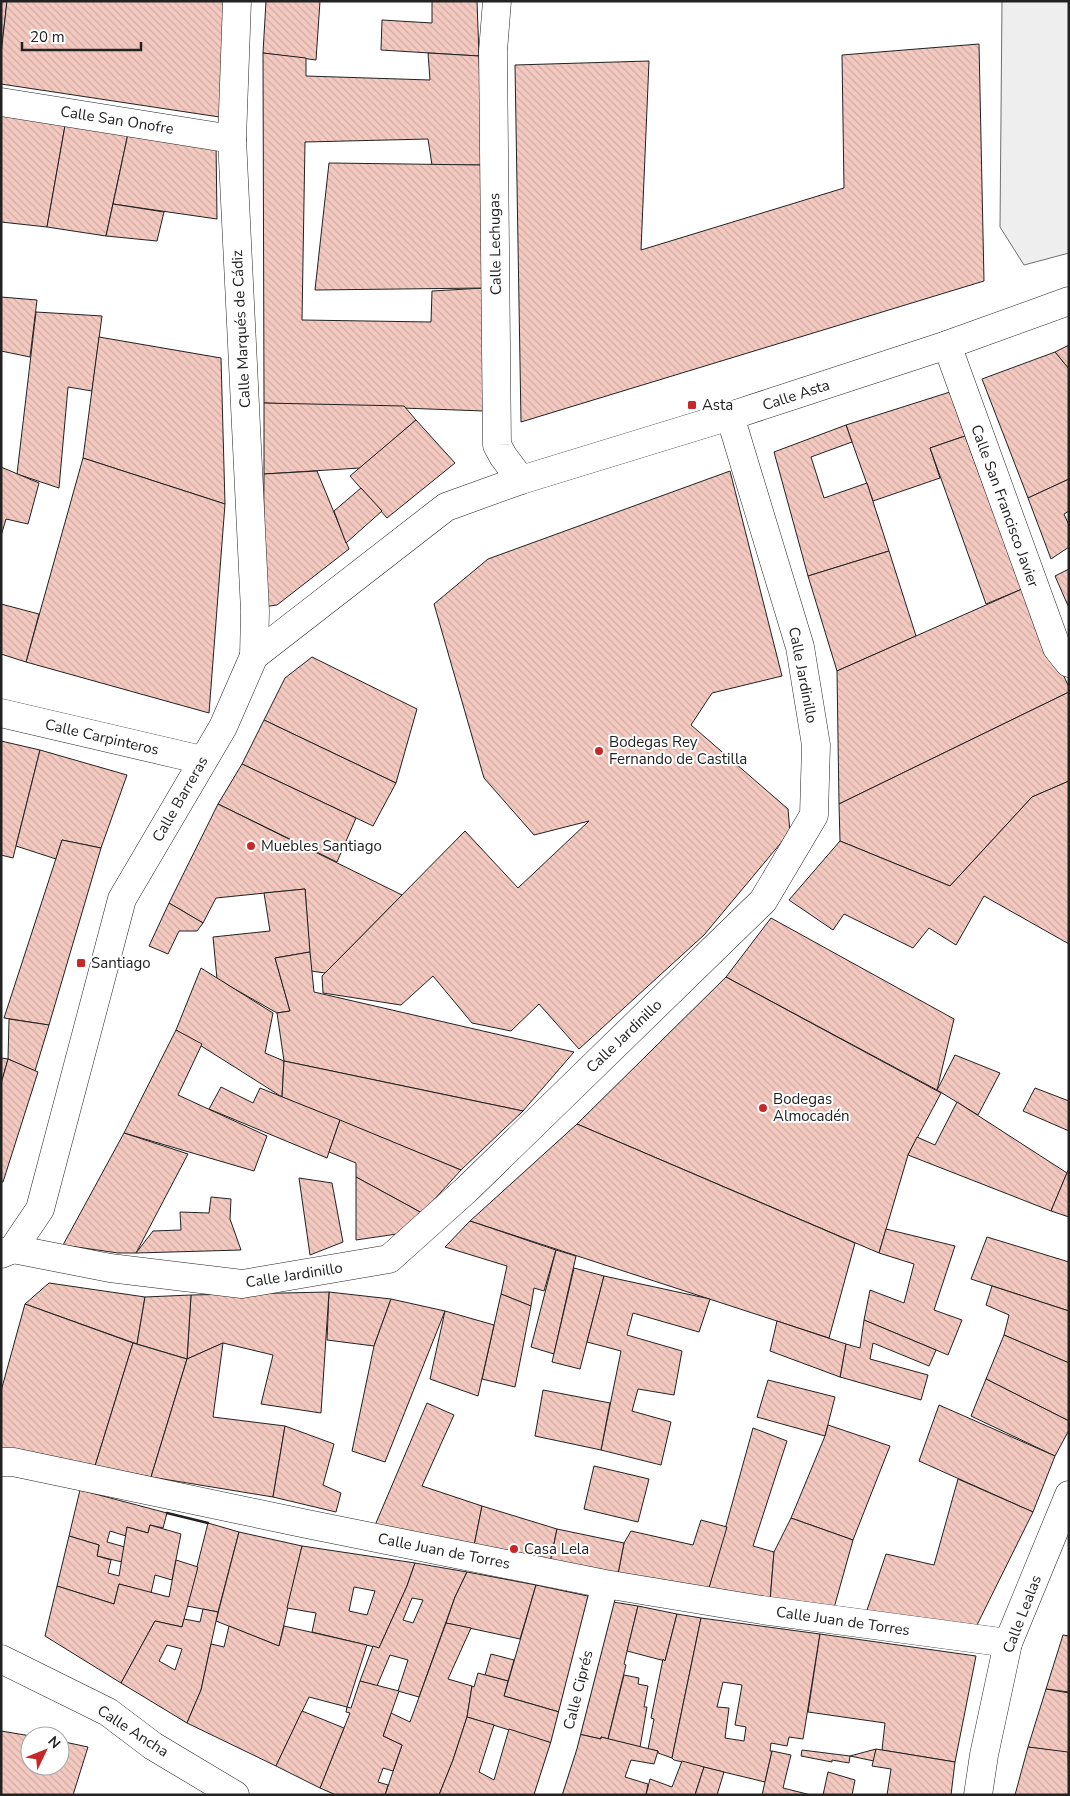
<svg xmlns="http://www.w3.org/2000/svg" width="1070" height="1796" font-family="'Nunito Sans',sans-serif">
	<defs>
		<pattern id="building-back-hatch" width="6" height="6" patternUnits="userSpaceOnUse" patternTransform="scale(1.25)"><rect width="6" height="6" fill="#f3c9c0"/><path d="M-1 5l2 2M0 0l6 6M5-1l2 2" fill="none" stroke="#d0aca5"/></pattern>
	</defs>
	<rect width="100%" height="100%" fill="#fff"/>
	<path fill="#eee" stroke="#6f6f6f" d="M1002,1H1069V253L1024,265L1000,227Z"/>
	<g fill="url(#building-back-hatch)" stroke="#222" fill-rule="evenodd">
		<path d="M1,1H7L1,54Z"/>
		<path d="M7,1H228L226,118L1,84V54Z"/>
		<path d="M266,1H320L316,60L263,53Z"/>
		<path d="M432,1H477L479,56L381,50L382,20L432,23Z"/>
		<path d="M979,44L984,281L521,422L515,65L649,61L641,250L844,188L842,55Z"/>
		<path d="M263,53L306,58V76L430,80L428,53L479,56L482,165H432L428,139L305,142L302,320L431,322L432,291L484,288V411L264,403Z"/>
		<path d="M1,110L66,120L47,227L1,222Z"/>
		<path d="M66,120L129,129L106,236L47,227Z"/>
		<path d="M129,129L216,143L217,219L113,204Z"/>
		<path d="M329,163L482,165L484,288L315,290Z"/>
		<path d="M113,204L164,212L157,241L106,236Z"/>
		<path d="M1,297L37,300L30,357L1,351Z"/>
		<path d="M36,312L102,316L92,391L68,387L59,488L17,474Z"/>
		<path d="M99,337L221,358L225,504L83,458Z"/>
		<path d="M1069,345V369L1055,352Z"/>
		<path d="M1055,352L1069,369V479L1028,498L982,379Z"/>
		<path d="M950,392L965,436L930,448L940,478L873,501L846,425Z"/>
		<path d="M264,403L404,406L416,420L360,468L264,474Z"/>
		<path d="M416,420L455,463L387,518L350,476Z"/>
		<path d="M846,425L852,442L811,457L824,498L867,483L889,551L808,576L774,452Z"/>
		<path d="M965,436L1022,589L986,604L930,448Z"/>
		<path d="M83,458L225,504L209,713L26,662Z"/>
		<path d="M1,467L39,483L28,524L6,519L1,536Z"/>
		<path d="M317,471L349,549L277,605L263,607L264,474Z"/>
		<path d="M730,471L782,676L712,693L691,725L788,809L790,832L704,935L579,1049L539,1004L511,1031L472,1023L433,976L401,1005L323,993L322,976L325,973L465,831L518,888L589,821L534,835L484,778L434,604L488,559Z"/>
		<path d="M1069,479V511L1064,514L1069,525V547L1051,559L1028,498Z"/>
		<path d="M361,488L382,511L346,543L334,511Z"/>
		<path d="M889,551L916,636L837,671L808,576Z"/>
		<path d="M1069,569V608L1055,576Z"/>
		<path d="M1022,589L1069,687V692L839,804L837,671Z"/>
		<path d="M1,604L39,614L26,662L1,654Z"/>
		<path d="M312,657L417,709L396,783L264,720L285,678Z"/>
		<path d="M1069,692V781L1032,797L950,886L840,841L839,804Z"/>
		<path d="M264,720L396,783L373,826L242,764Z"/>
		<path d="M1,741L40,750L13,858L1,855Z"/>
		<path d="M40,750L127,775L101,848L62,840L56,859L16,846Z"/>
		<path d="M242,764L356,818L337,862L218,804Z"/>
		<path d="M1069,781V944L984,896L956,945L929,928L913,948L844,914L833,930L789,900L840,841L950,886L1032,797Z"/>
		<path d="M218,804L402,895L325,973L311,971L305,889L216,898L203,923L169,903Z"/>
		<path d="M62,840L101,848L49,1025L4,1018Z"/>
		<path d="M305,889L310,952L275,958L290,1011L277,1013L217,979L213,937L270,931L264,893Z"/>
		<path d="M169,903L203,923L197,931H179L168,954L149,946Z"/>
		<path d="M771,918L954,1019L937,1090L726,977Z"/>
		<path d="M310,952L314,992L574,1052L523,1111L284,1061L277,1013L290,1011L275,958Z"/>
		<path d="M201,968L273,1013L265,1053L284,1061L282,1097L176,1030Z"/>
		<path d="M726,977L941,1093L908,1155L879,1253L577,1124Z"/>
		<path d="M9,1019L49,1025L35,1071L8,1059Z"/>
		<path d="M176,1030L202,1044L178,1095L267,1136L254,1171L124,1133Z"/>
		<path d="M955,1055L1000,1073L978,1115L937,1090Z"/>
		<path d="M1,1058L8,1059L1,1084Z"/>
		<path d="M8,1059L38,1072L3,1182H1V1084Z"/>
		<path d="M284,1061L523,1111L461,1170L282,1097Z"/>
		<path d="M221,1087L253,1103L260,1088L340,1120L327,1158L209,1109Z"/>
		<path d="M1035,1088L1069,1101V1131L1023,1111Z"/>
		<path d="M957,1102L1067,1173L1051,1211L908,1155L917,1137L935,1145Z"/>
		<path d="M340,1120L461,1170L422,1213L356,1177V1163L329,1152Z"/>
		<path d="M577,1124L855,1243L829,1338L470,1221Z"/>
		<path d="M124,1133L188,1154L136,1253H118L63,1245Z"/>
		<path d="M1069,1168V1217L1051,1211Z"/>
		<path d="M356,1177L422,1213L397,1234L356,1240Z"/>
		<path d="M299,1178L332,1183L343,1242L310,1255Z"/>
		<path d="M211,1197L231,1199L230,1219L241,1250L136,1253L153,1231L181,1230L180,1212L209,1213Z"/>
		<path d="M470,1221L556,1250L544,1291L534,1288L531,1306L501,1294L507,1266L445,1247Z"/>
		<path d="M886,1229L955,1246L934,1310L962,1320L948,1355L864,1320L870,1290L904,1303L914,1264L879,1253Z"/>
		<path d="M987,1237L1069,1262V1311L971,1279Z"/>
		<path d="M556,1250L576,1256L554,1354L531,1347Z"/>
		<path d="M574,1268L604,1276L580,1369L552,1362Z"/>
		<path d="M604,1276L710,1299L699,1332L633,1313L627,1335L682,1351L674,1395L638,1389L632,1411L671,1422L661,1465L601,1450L621,1351L587,1342Z"/>
		<path d="M49,1283L145,1297L137,1344L25,1304Z"/>
		<path d="M992,1286L1069,1311V1363L1004,1335L1009,1315L986,1305Z"/>
		<path d="M329,1292L391,1299L374,1346L327,1340Z"/>
		<path d="M329,1292L321,1413L261,1404L273,1355L223,1343L187,1359L191,1295Z"/>
		<path d="M501,1294L531,1306L515,1387L482,1379Z"/>
		<path d="M191,1295L187,1359L137,1344L145,1297Z"/>
		<path d="M391,1299L445,1311L385,1462L352,1451L374,1346Z"/>
		<path d="M25,1304L133,1343L95,1466L1,1451V1391Z"/>
		<path d="M445,1311L494,1325L478,1396L430,1379Z"/>
		<path d="M864,1320L936,1350L929,1366L873,1343L870,1359L928,1375L921,1400L840,1377L846,1344L860,1348Z"/>
		<path d="M777,1321L846,1344L840,1377L770,1351Z"/>
		<path d="M1004,1335L1069,1363V1421L986,1379Z"/>
		<path d="M133,1343L187,1359L151,1477L95,1466Z"/>
		<path d="M223,1343L213,1417L285,1426L273,1497L151,1477L187,1359Z"/>
		<path d="M986,1379L1069,1421V1430L1055,1456L971,1416Z"/>
		<path d="M768,1380L835,1397L825,1436L757,1417Z"/>
		<path d="M543,1390L610,1403L601,1450L535,1436Z"/>
		<path d="M427,1403L454,1415L422,1486L482,1506L474,1546L373,1530Z"/>
		<path d="M939,1405L1055,1456L1033,1512L919,1461Z"/>
		<path d="M828,1425L890,1446L853,1540L791,1518L825,1436Z"/>
		<path d="M285,1426L334,1444L323,1485L341,1493L336,1512L273,1497Z"/>
		<path d="M753,1428L787,1441L753,1546L774,1552L770,1601L708,1591Z"/>
		<path d="M594,1466L649,1479L638,1522L584,1509Z"/>
		<path d="M958,1479L1033,1512L975,1629L866,1613L886,1554L934,1565Z"/>
		<path d="M80,1490L167,1513L163,1528L150,1525L148,1533L127,1527L126,1536L110,1531L107,1542L125,1547L122,1562L97,1556L99,1545L69,1536Z"/>
		<path d="M482,1506L557,1529L550,1563L474,1546Z"/>
		<path d="M791,1518L853,1540L834,1608L770,1601L774,1552Z"/>
		<path d="M701,1520L727,1527L708,1591L617,1579L624,1543L631,1531L693,1545Z"/>
		<path d="M208,1523L239,1532L218,1612L187,1606Z"/>
		<path d="M150,1525L181,1534L172,1580L155,1575L151,1593L119,1584L114,1604L57,1586L69,1536L99,1545L97,1556L111,1560L108,1573L119,1576L127,1527L148,1533Z"/>
		<path d="M557,1529L624,1543L617,1579L550,1563Z"/>
		<path d="M239,1532L302,1546L279,1646L216,1621Z"/>
		<path d="M302,1546L415,1563L407,1586L379,1648L312,1632L316,1613L287,1608ZM354,1587L375,1591L367,1615L349,1611Z"/>
		<path d="M176,1560L198,1567L182,1627L155,1621L121,1683L45,1636L57,1586L114,1604L119,1584L169,1597Z"/>
		<path d="M415,1563L467,1572L455,1597L419,1697L398,1691L408,1660L390,1655L377,1686L360,1681L373,1646L379,1648L407,1586ZM412,1598L423,1600L413,1623L403,1620Z"/>
		<path d="M467,1572L536,1585L520,1639L446,1623L455,1597Z"/>
		<path d="M536,1585L597,1598L566,1714L504,1696Z"/>
		<path d="M607,1601L638,1606L624,1664L626,1665L608,1739L601,1737V1739L574,1733Z"/>
		<path d="M638,1606L677,1614L665,1661L627,1651Z"/>
		<path d="M203,1609L218,1612L201,1690L187,1723L121,1683L155,1621L182,1627L184,1619L200,1622ZM167,1645L182,1649L175,1670L159,1661Z"/>
		<path d="M677,1614L701,1618L672,1758L658,1753V1751L648,1749L654,1719L651,1718L663,1659L665,1661Z"/>
		<path d="M701,1618L820,1634L803,1739L789,1737L787,1746L771,1743L770,1751H772L765,1782L674,1760L672,1758ZM723,1682L742,1685L735,1725L746,1727L744,1741L725,1738L729,1708L717,1707Z"/>
		<path d="M446,1623L471,1628L448,1679L472,1686L467,1717L453,1760L439,1795H385L402,1745L383,1736L391,1713L410,1722Z"/>
		<path d="M229,1626L279,1646L284,1626L367,1645L347,1707L309,1697L276,1766L187,1723L201,1690L211,1644L224,1647Z"/>
		<path d="M820,1634L976,1656L955,1762L882,1750L885,1723L808,1712Z"/>
		<path d="M1063,1635L1069,1636V1692L1046,1689Z"/>
		<path d="M491,1654L514,1660L508,1681L485,1675Z"/>
		<path d="M478,1673L508,1681L504,1696L566,1714L558,1745L467,1717L472,1686L474,1687Z"/>
		<path d="M624,1675L639,1678L638,1684L648,1686L644,1707H647L640,1747L608,1739Z"/>
		<path d="M360,1681L399,1691L383,1736L402,1745L393,1771L383,1768L378,1782L388,1785L385,1795H336L320,1788L350,1713L346,1712L347,1707L351,1708Z"/>
		<path d="M1046,1689L1069,1693V1753L1028,1747Z"/>
		<path d="M302,1711L344,1728L320,1788L276,1766Z"/>
		<path d="M467,1717L494,1725L479,1772L494,1780L509,1729L558,1745L544,1795H439L453,1760Z"/>
		<path d="M1,1731L31,1736L30,1766H60V1741L88,1747L73,1795H1Z"/>
		<path d="M574,1733L601,1739V1737L658,1751L654,1764L631,1760L625,1777L648,1784L646,1795H555Z"/>
		<path d="M1028,1747L1068,1752L1069,1795H1015Z"/>
		<path d="M876,1749L874,1761L850,1756Z"/>
		<path d="M876,1749L955,1762L951,1795H887L891,1769L872,1766Z"/>
		<path d="M802,1750L850,1756L849,1763L832,1760V1762L801,1756Z"/>
		<path d="M772,1751L791,1755L783,1788L811,1795H762Z"/>
		<path d="M682,1761L704,1767L695,1795H646L650,1779L672,1787Z"/>
		<path d="M704,1767L724,1772L717,1795H695Z"/>
		<path d="M828,1772L855,1780L852,1795H823Z"/>
	</g>
	<g fill="none" stroke-linecap="round" stroke-linejoin="round">
		<g stroke="#222" stroke-width="28">
			<path id="pedestrian" d="M548,1795L564,1745L605,1584"/>
		</g>
		<g stroke="#222" stroke-width="29">
			<g id="minor">
				<path d="M237,1L232,139L255,611L254,656"/>
				<path d="M497,1L493,51L497,445L503,456L521,480"/>
				<path d="M1,102L232,139"/>
				<path d="M947,345L1057,648L1069,663"/>
				<path d="M1,713L202,760"/>
				<path d="M13,1249L110,1268L242,1284L389,1259L466,1190L763,901L814,815L816,745L800,647L730,416"/>
				<path d="M1,1462H13L307,1524L605,1584L762,1610L1008,1643"/>
			</g>
		</g>
		<g stroke="#222" stroke-width="29">
			<g id="tertiary">
				<path d="M1,1254L13,1249L40,1209L122,899L223,727L254,656L446,507L521,480L730,416L947,345L1069,301"/>
				<path d="M1,1659L108,1712L153,1746L235,1795"/>
				<path d="M978,1795L984,1755L1008,1643L1069,1495"/>
			</g>
		</g>
		<use href="#pedestrian" stroke="#fff" stroke-width="26"/>
		<use href="#minor" stroke="#fff" stroke-width="28"/>
		<use href="#tertiary" stroke="#fff" stroke-width="28"/>
		<path stroke="#222" stroke-width="2.5" d="M167,1513L208,1523"/>
	</g>
	<g fill="#c62828" stroke="#fff" stroke-width="2">
		<rect x="687" y="400" width="10" height="10" rx="2.5"/>
		<circle cx="599" cy="751" r="5"/>
		<circle cx="251" cy="846" r="5"/>
		<rect x="76" y="958" width="10" height="10" rx="2.5"/>
		<circle cx="763" cy="1108" r="5"/>
		<circle cx="514" cy="1549" r="5"/>
	</g>
	<g text-anchor="middle" stroke-width="4" stroke-linejoin="round" paint-order="stroke">
		<g font-size="15" fill="#222" stroke="#fff">
			<text transform="translate(117 120) rotate(9)" y="5">Calle San Onofre</text>
			<text transform="translate(495 244) rotate(-91)" y="5">Calle Lechugas</text>
			<text transform="translate(241 329) rotate(-93)" y="5">Calle Marqués de Cádiz</text>
			<text transform="translate(796 395) rotate(-18)" y="5">Calle Asta</text>
			<text transform="translate(1005 506) rotate(70)" y="5">Calle San Francisco Javier</text>
			<text transform="translate(803 675) rotate(79)" y="5">Calle Jardinillo</text>
			<text transform="translate(102 737) rotate(13)" y="5">Calle Carpinteros</text>
			<text transform="translate(180 799) rotate(-60)" y="5">Calle Barreras</text>
			<text transform="translate(624 1036) rotate(-44)" y="5">Calle Jardinillo</text>
			<text transform="translate(294 1275) rotate(-9)" y="5">Calle Jardinillo</text>
			<text transform="translate(444 1551) rotate(11)" y="5">Calle Juan de Torres</text>
			<text transform="translate(1022 1614) rotate(-69)" y="5">Calle Lealas</text>
			<text transform="translate(843 1621) rotate(8)" y="5">Calle Juan de Torres</text>
			<text transform="translate(578 1690) rotate(-76)" y="5">Calle Ciprés</text>
			<text transform="translate(133 1731) rotate(33)" y="5">Calle Ancha</text>
		</g>
		<g font-size="15" fill="#222" stroke="#fff" text-anchor="start">
			<text x="702" y="410">Asta</text>
			<text x="609" y="747">Bodegas Rey<tspan x="609" dy="17">Fernando de Castilla</tspan></text>
			<text x="261" y="851">Muebles Santiago</text>
			<text x="91" y="968">Santiago</text>
			<text x="773" y="1104">Bodegas<tspan x="773" dy="17">Almocadén</tspan></text>
			<text x="524" y="1554">Casa Lela</text>
		</g>
	</g>
	<rect width="1070" height="1796" fill="none" stroke="#222222" stroke-width="5"/>
	<g transform="translate(45 1751) rotate(47)"><circle r="24" fill="#ffffff" stroke="#a7a7a7"/>
	<path d="M0-4L9 19L0 12L-9 19Z" fill="#c62828"/>
	<text y="-8" font-size="14" font-weight="bold" text-anchor="middle" fill="#222222">N</text>
	</g>
	<path d="M22 42v8h119v-8" fill="none" stroke="#222222" stroke-width="2.5"/>
	<text x="30" y="42" font-size="15" fill="#222222" stroke="#ffffff" stroke-width="4" paint-order="stroke">20 m</text>
</svg>
